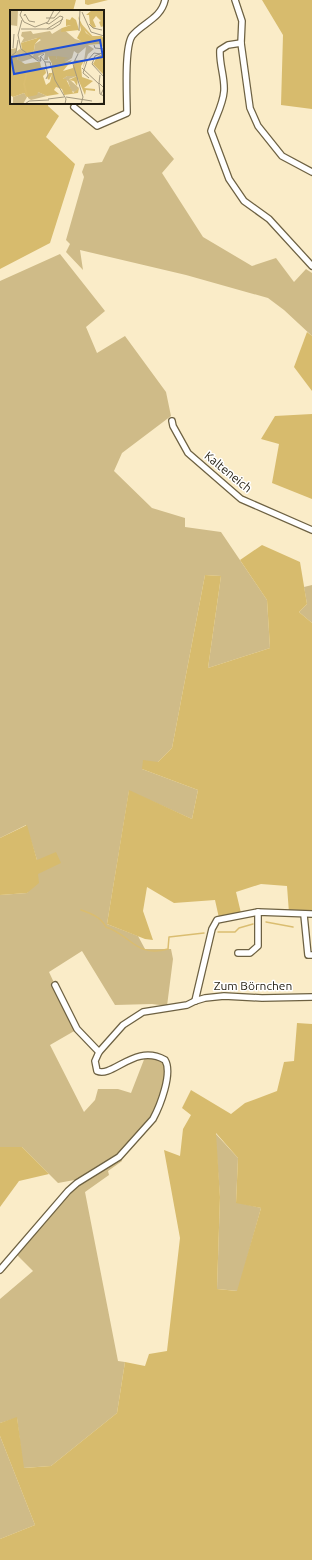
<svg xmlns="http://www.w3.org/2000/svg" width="312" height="1560" font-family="Ubuntu,sans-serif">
	<rect width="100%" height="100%" fill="#faecc8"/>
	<g fill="#cfbb88">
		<path d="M150,131L174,159L162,173L203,237L252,266L276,258L294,282L306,269L312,273V336L284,310L268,298L186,275L80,250L83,270L66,252L70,244L66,240L84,177L82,172L85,164L102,162L110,146Z"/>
		<path d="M60,254L105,311L86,327L97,353L125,336L166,392L171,416L122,453L114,471L152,508L185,518V527L221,532L267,600L270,648L208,668L221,576L205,575L172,748L158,762L142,769L198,790L192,819L129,791L107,924L138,936L145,949H171L173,959L167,1006L152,1004L115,1005L82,951L49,972L76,1030L50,1045L84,1112L95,1100L98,1089H118L131,1093L145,1057L159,1058L163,1062L166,1069L159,1101L152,1117L118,1155L80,1179L58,1183L22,1147H0V895L27,893L38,874L37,860L26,825L0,838V281Z"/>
		<path d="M312,585V623L299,612L307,604L304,587Z"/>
		<path d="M215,1133L238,1158L236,1202L261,1208L238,1291L217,1289L220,1197Z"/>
		<path d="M120,1158L122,1161L108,1171L109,1175L85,1192L118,1361L125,1362L117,1413L51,1466L23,1468L17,1418L0,1423V1299L33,1271L16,1254L69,1192Z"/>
		<path d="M0,1436L35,1525L0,1539Z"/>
	</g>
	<g fill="#d7bb6d" fill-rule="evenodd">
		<path d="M0,0H76L73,11H11V103H48V106L59,116L46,137L75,164L50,243L0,269Z"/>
		<path d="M262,0H312V109L281,105L283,35Z"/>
		<path d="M307,332L312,336V391L294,367Z"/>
		<path d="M312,414V499L272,483L279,444L261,439L275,416Z"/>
		<path d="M262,545L300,562L307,604L299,612L312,623V914L289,913L287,886L261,884L236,892L241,913L219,918L215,900L174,903L147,887L143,911L153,940L145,939L107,924L129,790L192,819L198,790L142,769L143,760L158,762L172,748L205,575L221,576L208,668L270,648L267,600L240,560Z"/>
		<path d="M27,825L37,860L56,852L61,863L38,874L39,883L27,893L0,895V838Z"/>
		<path d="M297,1023L312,1024V1560H0V1539L35,1525L0,1436V1423L17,1417L24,1468L51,1466L117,1413L125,1362L145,1366L149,1354L167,1351L180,1238L164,1150L180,1156L183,1129L191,1115L182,1108L191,1090L231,1114L245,1103L277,1091L284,1062L294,1061ZM216,1133L238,1158L236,1203L261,1208L237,1291L217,1289L220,1197Z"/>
		<path d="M0,1147H22L49,1174L19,1181L0,1207Z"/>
	</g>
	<path fill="#dabd70" d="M85,0H108L88,5L85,4Z"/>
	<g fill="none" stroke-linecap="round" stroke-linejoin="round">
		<g stroke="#dabd70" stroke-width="1.5">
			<path d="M81,910C90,913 101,917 106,927C131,935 136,958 168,949L169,937L204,933"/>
			<path d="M266,922L293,927"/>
			<path d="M218,932H235L239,928L253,924"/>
			<path d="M311,1342H312"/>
		</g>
		<g stroke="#6d6142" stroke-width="8">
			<g id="street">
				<path d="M235,0L242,21L241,43L250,108L258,126L282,156L312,172"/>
				<path d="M241,43L228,45L220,50C219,64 225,77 224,91C223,105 215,118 211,131L229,179L244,201L269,219L312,266"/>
				<path d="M74,107L97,126L127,113C127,97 124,48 132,36C142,23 161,19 165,0"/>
				<path d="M172,421L173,426L188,453L241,499L312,530"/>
				<path d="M304,915L308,955H312"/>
				<path d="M238,953H250L258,946V912"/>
				<path d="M55,985L77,1029L99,1052"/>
				<path d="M195,1001L212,929L217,920L258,912L312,914"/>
				<path d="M0,1270L68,1191L77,1183L119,1157L153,1119C160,1106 173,1073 165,1060C135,1043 113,1078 97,1071L95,1061L99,1052L123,1025L143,1012L187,1005L195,1001L205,998L224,996L262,998L312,997"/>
			</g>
		</g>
		<use href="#street" stroke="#fff" stroke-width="5.5"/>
	</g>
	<g text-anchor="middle" stroke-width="3" stroke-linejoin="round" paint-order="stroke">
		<g font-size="12" fill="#221d10" stroke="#fff">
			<text transform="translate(228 472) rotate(39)" y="4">Kalteneich</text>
			<text x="253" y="990">Zum Börnchen</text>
		</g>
	</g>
	<g transform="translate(10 10)">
		<rect width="94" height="94" fill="#faecc8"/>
		<path d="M0,0H8L7,20V16L0,15ZM52,18L65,29L72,31L84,39L78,44L73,58L76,37L68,44L64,41L62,48L56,52L48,47L45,49L46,46H38V50H34L35,43L28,46L31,51L23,48L11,52L7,49L9,45L3,48L0,47V25L1,39L7,38L6,42L10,39L23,46L25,34L31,30L27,28L11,33L14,28L11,26L12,22L21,21L23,24L40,21L42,24ZM57,66H67L59,69L69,78L65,82L61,81L58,71L53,69ZM28,82L37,86L21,90L18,88V85ZM14,83L17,87L13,94L3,93V87Z" fill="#cfbb88"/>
		<path d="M82,0H94V16L91,17L89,12L91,11L86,6L83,10L86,17L83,18L80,14L79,5H76ZM68,6L76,23L83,28L94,27V38L90,34L76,35L67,28L71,20ZM62,7L66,10L69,20L51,22L52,18L61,15L56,16V9L60,10ZM31,27L25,34L23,45L12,41L11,33ZM94,43V65L83,54L87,47ZM9,45L7,49L15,54L26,52H30L31,57L35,58L36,63L33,66L36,75L40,72L42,64L39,70L37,68L39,63H42V54L38,46H46V49L47,46L59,48L54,49L56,52L62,50L53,61L63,58L65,50L74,51L71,56L72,67L83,71L74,78L85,79V81L76,80L75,85L68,69L67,76L64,71L59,70L67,66H57L53,69H56L63,83L69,78L68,83L54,85L52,79L46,77L44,80L49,84L37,86L28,82L27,85L17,87L14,83L3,87L0,85V47Z" fill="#d7bb6d"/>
		<path fill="none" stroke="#dabd70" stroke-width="2" d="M71,15L82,27H92M17,62L14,74L17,86"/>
		<path fill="none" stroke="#a4997e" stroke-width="1" d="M12,0L10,5L14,12L25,17L38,12L44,0M13,0H38M72,2L81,22L94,26M14,6L15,4L19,11L25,12M36,8H44L51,0M12,10L8,25L11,39L28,51H31L30,47L34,44M79,14L83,18L92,20M11,19H42L50,14L53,7L50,6L39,14L36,13M37,19L53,9M69,21L70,0M84,35L85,38L94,39M3,38L4,24M94,42L85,46L82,54L94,67M68,44L63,54L73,87L71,94M0,47L6,42L8,30M31,47L35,52H40L45,70L56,89L55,94M35,52L38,65L36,69M72,58L89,74L90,84L94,86M90,65L89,73L94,78L91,84M79,68L73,63L77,51L84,43L90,44M56,87L82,91M38,89L54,87M15,94L19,91L39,90M82,94L94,93"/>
		<path fill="#1d4ed8" fill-opacity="0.15" stroke="#1d4ed8" stroke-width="2" d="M90,30L93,47L4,64L1,47Z"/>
		<rect width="94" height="94" fill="none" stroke="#221d10" stroke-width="2"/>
	</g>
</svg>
